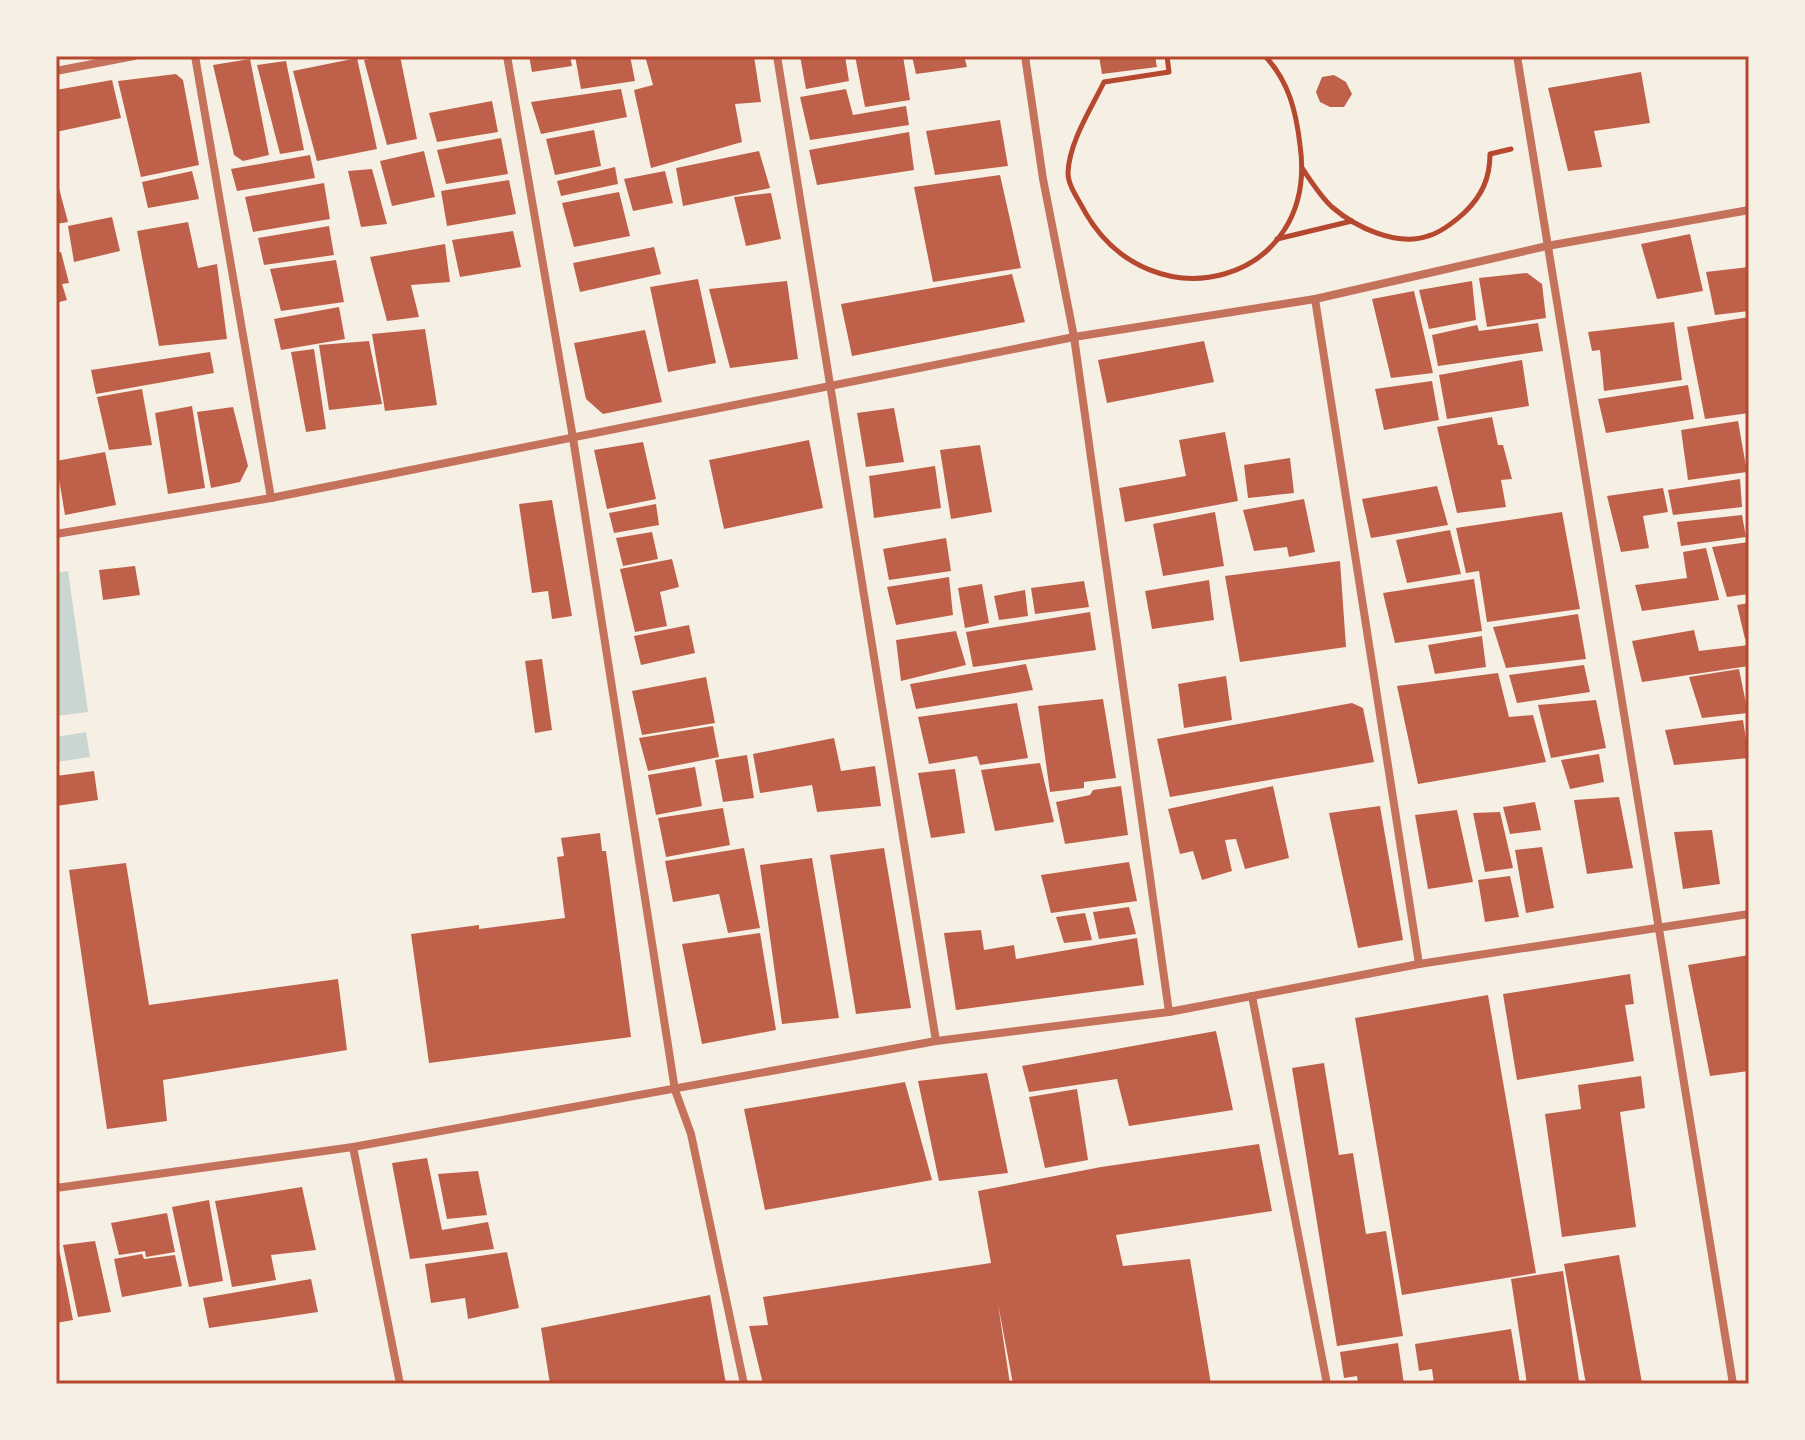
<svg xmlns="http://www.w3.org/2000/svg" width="1805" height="1440" font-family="'IBM Plex Serif',serif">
	<rect width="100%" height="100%" fill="#f6efe4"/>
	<g fill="#c9d6d2">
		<path d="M68,571L88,712L56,716V573Z"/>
		<path d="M86,732L90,757L56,762V737Z"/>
	</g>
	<g fill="#bf614a">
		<path d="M388,56H400L417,139L387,145L364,60Z"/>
		<path d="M529,56H570L572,66L532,72Z"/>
		<path d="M575,56H630L635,81L581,89Z"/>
		<path d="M645,56H754L761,102L735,104L742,142L651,168L634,90L653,85Z"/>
		<path d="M800,56H845L849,81L806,89Z"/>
		<path d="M855,56H903L910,100L865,107Z"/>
		<path d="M912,56H964L967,67L916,74Z"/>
		<path d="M1099,56H1155L1157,67L1102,74Z"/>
		<path d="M357,58L377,149L317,161L293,71Z"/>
		<path d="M250,59L269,155L243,161L234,155L213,65Z"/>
		<path d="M286,61L304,150L280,154L257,65Z"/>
		<path d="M1641,72L1650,123L1594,131L1602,167L1568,171L1548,88Z"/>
		<path d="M176,74L183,80L199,165L141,177L118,81Z"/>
		<path d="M1334,75L1346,82L1352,94L1344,107H1330L1320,102L1316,92L1322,77Z"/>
		<path d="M112,80L121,118L56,132V90Z"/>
		<path d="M621,89L627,117L541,134L531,102Z"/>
		<path d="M846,89L853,115L906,106L909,125L810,140L800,97Z"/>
		<path d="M492,101L498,132L437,142L429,113Z"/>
		<path d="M1000,120L1008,166L935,175L926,131Z"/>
		<path d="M594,130L601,166L555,175L546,139Z"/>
		<path d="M909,132L914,170L817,185L809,150Z"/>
		<path d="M501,138L508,174L446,184L437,150Z"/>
		<path d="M424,151L435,197L392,206L380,161Z"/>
		<path d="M759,151L770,188L683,206L676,168Z"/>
		<path d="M310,155L315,178L237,191L231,169Z"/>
		<path d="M615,167L618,184L561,196L557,181Z"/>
		<path d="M372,169L387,224L361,227L348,171Z"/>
		<path d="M192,171L199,199L148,208L142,182Z"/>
		<path d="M665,171L673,203L633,211L624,179Z"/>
		<path d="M1000,175L1021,268L933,282L914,187Z"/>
		<path d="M56,177L68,222L56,224Z"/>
		<path d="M509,180L516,214L447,226L441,191Z"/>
		<path d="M324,183L330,219L253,232L245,197Z"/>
		<path d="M619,192L630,236L574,247L562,203Z"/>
		<path d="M771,193L781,239L746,246L734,197Z"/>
		<path d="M112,217L120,251L74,262L68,226Z"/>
		<path d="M188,222L198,268L217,264L227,339L159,346L137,231Z"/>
		<path d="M329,226L334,255L264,265L258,238Z"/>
		<path d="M513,231L521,267L460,277L452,240Z"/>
		<path d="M1690,234L1703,291L1657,299L1641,244Z"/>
		<path d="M445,244L450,282L411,285L419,317L387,321L370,257Z"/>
		<path d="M654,247L661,274L580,292L573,263Z"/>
		<path d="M61,252L69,283L62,284L67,300L56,303V253Z"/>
		<path d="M336,260L344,302L281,311L270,269Z"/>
		<path d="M1749,267V311L1715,315L1706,272Z"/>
		<path d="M1527,273L1542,284L1546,318L1487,327L1479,278Z"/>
		<path d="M1012,274L1025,322L852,356L841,304Z"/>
		<path d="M698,279L716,363L668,372L650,287Z"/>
		<path d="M787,281L798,359L730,368L709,289Z"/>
		<path d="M1472,281L1476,320L1429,329L1419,290Z"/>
		<path d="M1414,291L1433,373L1391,378L1372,299Z"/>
		<path d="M339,307L345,339L281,350L274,319Z"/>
		<path d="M1749,317V413L1705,419L1687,327Z"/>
		<path d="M1674,322L1682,380L1604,391L1600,350L1592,351L1588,332Z"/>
		<path d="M1538,323L1543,351L1438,366L1432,335L1477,325L1479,331Z"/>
		<path d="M425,329L437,405L385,411L372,334Z"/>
		<path d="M645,330L662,402L603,414L586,399L574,343Z"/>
		<path d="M369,341L382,404L329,410L319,345Z"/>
		<path d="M1204,341L1214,382L1107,403L1098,360Z"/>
		<path d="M314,349L326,429L306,432L291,352Z"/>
		<path d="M210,352L214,373L96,394L91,370Z"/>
		<path d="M1522,360L1529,406L1447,419L1439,375Z"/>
		<path d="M1432,381L1439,420L1384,430L1375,389Z"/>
		<path d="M1688,385L1694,419L1606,433L1598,399Z"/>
		<path d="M142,389L152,445L109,450L97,397Z"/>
		<path d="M192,406L205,488L168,494L155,413Z"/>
		<path d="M233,407L248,466L240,482L211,488L197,412Z"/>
		<path d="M894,408L904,462L866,467L857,413Z"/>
		<path d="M1492,417L1498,445H1503L1512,479L1501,480L1506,507L1457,513L1437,427Z"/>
		<path d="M1738,421L1747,472L1688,480L1681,430Z"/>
		<path d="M1225,432L1238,501L1125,522L1119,488L1186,476L1179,440Z"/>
		<path d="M809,440L823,508L724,529L709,460Z"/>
		<path d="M643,442L656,499L607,509L594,450Z"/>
		<path d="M980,445L992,512L951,519L940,450Z"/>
		<path d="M105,452L116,505L65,515L56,461Z"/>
		<path d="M1290,458L1294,493L1248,498L1244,465Z"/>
		<path d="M935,466L941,508L874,518L869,476Z"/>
		<path d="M1740,479L1742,507L1673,515L1668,490Z"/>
		<path d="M1437,486L1448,525L1371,538L1362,499Z"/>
		<path d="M1663,488L1668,512L1643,516L1649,548L1621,552L1607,496Z"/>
		<path d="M1304,499L1315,552L1289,557L1287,547L1254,551L1243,510Z"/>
		<path d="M552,500L572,616L552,619L548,591L532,593L519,504Z"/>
		<path d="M656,504L659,525L614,533L609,513Z"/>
		<path d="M1215,512L1224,566L1163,576L1153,524Z"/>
		<path d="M1562,512L1580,609L1487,622L1479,571L1466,573L1456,528Z"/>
		<path d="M1742,515L1746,537L1681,546L1677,522Z"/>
		<path d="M1450,530L1461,574L1407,583L1396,540Z"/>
		<path d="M652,532L658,559L623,566L616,538Z"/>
		<path d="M946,538L951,571L889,580L883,549Z"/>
		<path d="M1749,542V594L1727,597L1712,547Z"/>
		<path d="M1706,548L1719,600L1642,611L1635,585L1687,578L1683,552Z"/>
		<path d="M672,559L679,587L660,592L667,626L635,632L620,569Z"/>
		<path d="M1340,561L1346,647L1240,662L1225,576Z"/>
		<path d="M135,566L140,595L103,600L99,570Z"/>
		<path d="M949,577L953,615L896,625L887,587Z"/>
		<path d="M1474,579L1482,631L1395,643L1383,593Z"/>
		<path d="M1209,580L1214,620L1152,629L1145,591Z"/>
		<path d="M1084,581L1089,607L1035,614L1031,588Z"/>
		<path d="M982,584L989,623L965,628L958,588Z"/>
		<path d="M1025,590L1028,616L999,620L994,596Z"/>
		<path d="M1749,603V638L1745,639L1737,605Z"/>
		<path d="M1090,612L1096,650L973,667L966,632Z"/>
		<path d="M1578,614L1586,659L1506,668L1493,627Z"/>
		<path d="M689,625L695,653L641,665L634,636Z"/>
		<path d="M1694,630L1699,651L1749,645V666L1642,682L1632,641Z"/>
		<path d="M956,631L966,665L901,681L896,640Z"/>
		<path d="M1482,636L1486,667L1435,674L1428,645Z"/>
		<path d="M542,659L552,730L535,733L525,661Z"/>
		<path d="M1026,664L1033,690L916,709L910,684Z"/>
		<path d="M1584,665L1590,692L1517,703L1509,675Z"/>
		<path d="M1739,669L1748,713L1702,718L1689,677Z"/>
		<path d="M1498,673L1509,717L1533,715L1546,762L1418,784L1397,686Z"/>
		<path d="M1226,676L1232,720L1184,728L1178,684Z"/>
		<path d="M706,677L715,723L642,735L632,691Z"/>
		<path d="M1103,699L1116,778L1084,782V788L1050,792L1038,706Z"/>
		<path d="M1596,700L1606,748L1551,758L1538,705Z"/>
		<path d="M1017,703L1028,758L980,765L977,756L929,764L918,717Z"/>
		<path d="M1352,703L1363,708L1374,762L1170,797L1157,739Z"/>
		<path d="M1743,720L1749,758L1674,765L1665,730Z"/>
		<path d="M713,726L719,757L648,771L639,738Z"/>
		<path d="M834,738L841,771L875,766L881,806L817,812L812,785L760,793L753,754Z"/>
		<path d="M1599,754L1604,782L1570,789L1561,760Z"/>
		<path d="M747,755L754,798L723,802L715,760Z"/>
		<path d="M1040,763L1054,822L995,831L981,770Z"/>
		<path d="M695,767L702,806L656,815L648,775Z"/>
		<path d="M955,769L965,833L931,838L918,773Z"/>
		<path d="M94,771L98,800L56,806V776Z"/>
		<path d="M1121,786L1128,835L1065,844L1056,802L1090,795L1093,790Z"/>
		<path d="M1273,786L1289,858L1245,869L1236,839L1225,840L1232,871L1202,880L1193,851L1180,854L1168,809Z"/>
		<path d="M1619,797L1633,868L1587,874L1574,800Z"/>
		<path d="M1535,802L1541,830L1510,834L1503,807Z"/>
		<path d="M1380,806L1403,940L1358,948L1329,813Z"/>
		<path d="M723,808L730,845L666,857L658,818Z"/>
		<path d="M1457,810L1473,882L1428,889L1415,815Z"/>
		<path d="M1500,812L1513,868L1485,872L1473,813Z"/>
		<path d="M1712,830L1720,884L1683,889L1674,832Z"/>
		<path d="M600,833L602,851H606L631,1037L429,1063L411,934L479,925V929L565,918L557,857L564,856L561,838Z"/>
		<path d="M1542,847L1554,908L1526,913L1515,850Z"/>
		<path d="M744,848L760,928L728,933L719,894L673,902L665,861Z"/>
		<path d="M884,848L911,1008L856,1014L830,855Z"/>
		<path d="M812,858L839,1018L782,1024L760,865Z"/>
		<path d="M1129,862L1137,901L1051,913L1041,875Z"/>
		<path d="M126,863L149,1005L338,979L347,1050L163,1080L167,1121L107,1129L69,870Z"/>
		<path d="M1510,876L1519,917L1485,922L1478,880Z"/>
		<path d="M1129,907L1136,934L1099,939L1093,912Z"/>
		<path d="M1085,913L1092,940L1064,943L1056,917Z"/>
		<path d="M981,930L984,950L1014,945L1016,959L1137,938L1144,985L956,1010L944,933Z"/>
		<path d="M760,933L776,1030L702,1044L682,944Z"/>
		<path d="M1749,955V1071L1710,1076L1688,965Z"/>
		<path d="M1630,974L1634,1004L1625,1005L1634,1061L1517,1080L1503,994Z"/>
		<path d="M1488,995L1536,1273L1402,1295L1355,1018Z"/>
		<path d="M1216,1031L1233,1110L1129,1126L1117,1079L1029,1092L1022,1066Z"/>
		<path d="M1324,1063L1339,1155L1353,1153L1366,1234L1386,1231L1403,1336L1337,1346L1292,1068Z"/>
		<path d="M987,1073L1008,1173L939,1181L918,1081Z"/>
		<path d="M1641,1076L1645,1108L1620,1112L1636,1227L1562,1237L1545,1114L1581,1109L1578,1085Z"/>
		<path d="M905,1082L932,1180L765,1210L744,1109Z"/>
		<path d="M1077,1089L1088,1160L1045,1168L1029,1097Z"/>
		<path d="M1259,1144L1272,1211L1116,1235L1123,1266L1190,1259L1211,1384H1013L998,1304L1010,1384H763L749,1326L768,1325L763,1297L991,1263L978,1191L1101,1167Z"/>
		<path d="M427,1158L442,1230L488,1222L494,1249L410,1259L392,1163Z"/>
		<path d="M478,1171L487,1215L447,1219L438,1174Z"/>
		<path d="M302,1187L316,1250L271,1255L276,1280L232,1287L215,1201Z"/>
		<path d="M209,1200L223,1281L189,1287L172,1207Z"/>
		<path d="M167,1213L175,1252L146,1257L145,1251L119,1255L111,1223Z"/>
		<path d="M56,1234L73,1320L56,1323Z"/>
		<path d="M95,1241L111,1312L78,1317L63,1245Z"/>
		<path d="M507,1252L519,1308L468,1319L465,1298L431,1303L425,1264Z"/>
		<path d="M142,1254L144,1259L175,1255L182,1286L122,1297L114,1259Z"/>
		<path d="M1619,1255L1642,1383L1586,1384L1564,1264Z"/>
		<path d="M1563,1271L1579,1381L1527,1384L1511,1279Z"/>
		<path d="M311,1279L318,1312L209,1328L203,1298Z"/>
		<path d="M710,1295L726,1384H550L541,1328Z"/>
		<path d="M1511,1329L1520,1384H1434L1432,1369L1419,1371L1415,1344Z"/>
		<path d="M1398,1343L1404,1384H1358L1357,1376L1344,1378L1340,1352Z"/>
	</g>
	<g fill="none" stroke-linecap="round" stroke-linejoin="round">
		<g stroke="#b5482f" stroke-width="5">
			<path d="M1167,56L1169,72L1104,82C1091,109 1069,142 1068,173C1068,186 1079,200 1085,212C1152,328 1320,283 1300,145C1296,111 1289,82 1265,56"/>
			<path d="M1302,168C1311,181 1320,196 1332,207C1355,227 1397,247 1428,236C1442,232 1454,222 1464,213C1482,196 1490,178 1490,154L1511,149"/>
			<path d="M1277,239L1352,221"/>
		</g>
		<g stroke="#c5725c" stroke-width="8">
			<path d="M195,56L271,498"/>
			<path d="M507,56L573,438L675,1090L691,1134L744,1384"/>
			<path d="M777,56L936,1041"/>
			<path d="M1025,56L1043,179L1074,337L1169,1012"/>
			<path d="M1517,56L1733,1384"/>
			<path d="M56,71L134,56"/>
			<path d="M1315,299L1419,964"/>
			<path d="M56,534L271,498L1074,337L1315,299L1547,246L1749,210"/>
			<path d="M1252,996L1327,1384"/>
			<path d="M353,1147L400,1384"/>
			<path d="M56,1188L353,1147L936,1041L1169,1012L1419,964L1749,914"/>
		</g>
	</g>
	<rect width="1805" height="1440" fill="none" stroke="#f6efe4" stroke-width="116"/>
	<rect x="58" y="58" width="1689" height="1324" fill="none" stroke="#b5482f" stroke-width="3"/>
</svg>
